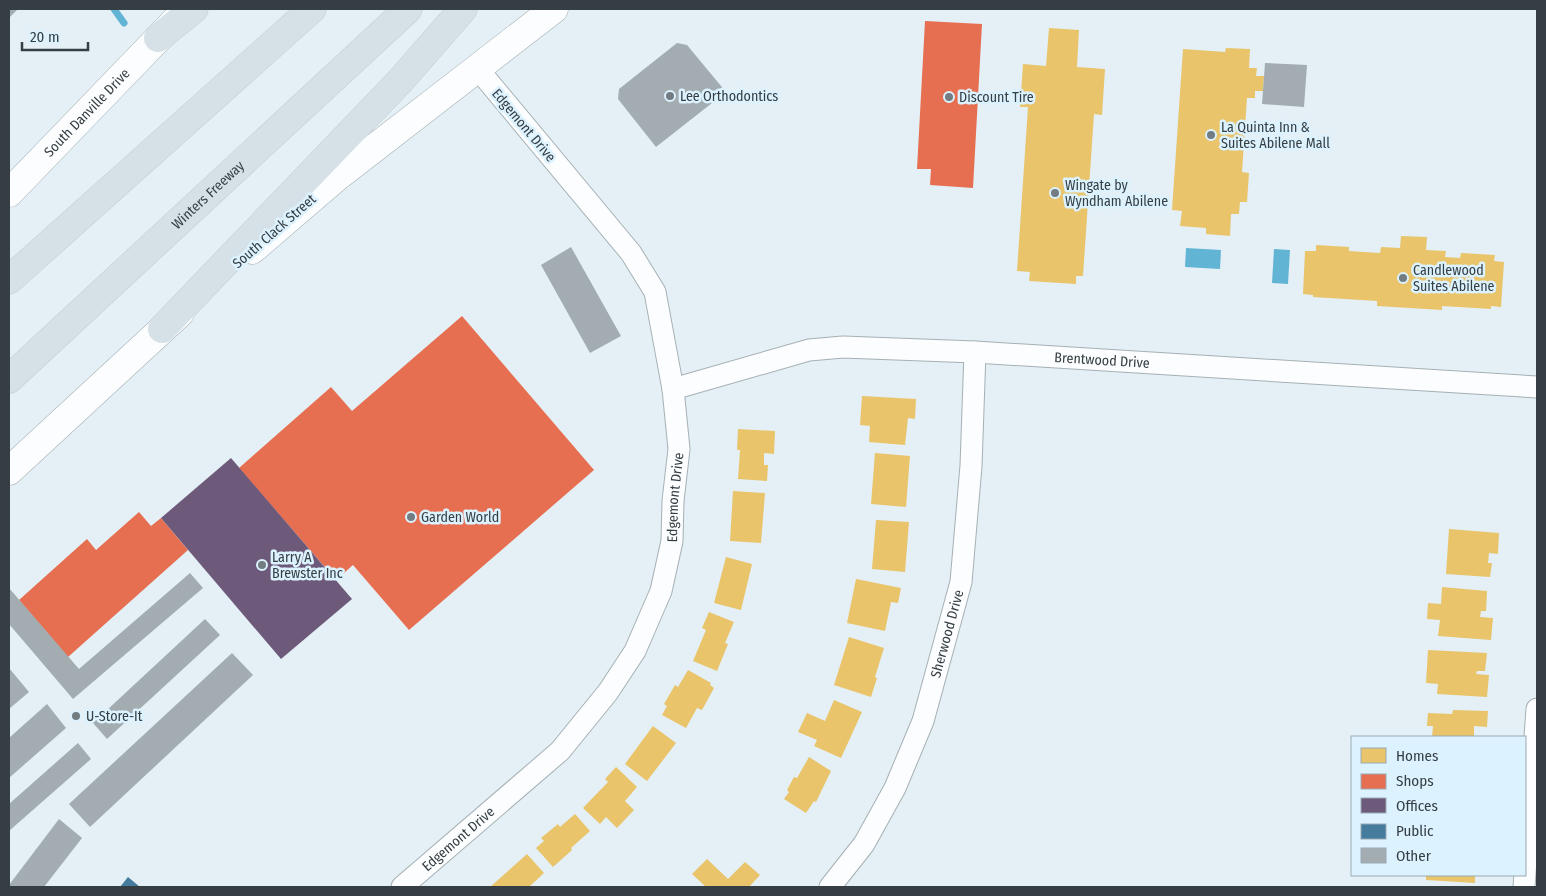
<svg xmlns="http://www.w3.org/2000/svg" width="1546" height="896" font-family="'Fira Sans Condensed',sans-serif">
	<rect width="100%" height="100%" fill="#e4f0f6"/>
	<g fill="#62b4d5">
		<path d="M1186,248L1221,250L1220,269L1185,267Z"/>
		<path d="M1274,249L1290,250L1288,284L1272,283Z"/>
	</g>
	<g fill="#e9c46a">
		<path d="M1049,28L1079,30L1077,67L1105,69L1102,115L1094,114L1083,276H1076V284L1029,281L1030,272L1017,271L1028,107H1020L1023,64L1046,66Z"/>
		<path d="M1226,48L1250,49L1249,68H1257L1256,76H1264L1263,91H1255V98H1247L1242,172L1249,173L1247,202H1240L1239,214H1231L1230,236L1206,234V228L1180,226L1182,211L1172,210L1183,49L1225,52Z"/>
		<path d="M1401,236L1427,237L1426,250L1446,251L1445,257L1460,258L1461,253L1495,255L1494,261L1504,262L1501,307L1491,306V309L1442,306V310L1377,306V301L1313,297V295L1303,294L1305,251H1316V245L1349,247V251L1380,253L1381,247L1400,248Z"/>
		<path d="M862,396L916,399L915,419L908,418L905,445L869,442L870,426L860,425Z"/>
		<path d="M738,429L775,431L774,454L764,453V465H768L767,481L738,479L740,450H737Z"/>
		<path d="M875,453L910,456L906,507L871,504Z"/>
		<path d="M733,491L765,493L761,543L730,541Z"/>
		<path d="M876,520L909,522L905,572L872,569Z"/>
		<path d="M1449,529L1499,533L1498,554L1489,553L1488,563H1492L1490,577L1446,574Z"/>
		<path d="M726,557L752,564L741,610L714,603Z"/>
		<path d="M856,579L901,588L898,603L891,602L885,631L847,623Z"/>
		<path d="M1442,587L1487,591L1486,611H1481L1480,617L1493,618L1491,640L1438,636L1440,620L1427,619L1428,603L1441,604Z"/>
		<path d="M709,612L734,622L725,643L728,644L717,671L693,661L706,630L702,628Z"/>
		<path d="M849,637L884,648L875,677L877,678L871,697L834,685Z"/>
		<path d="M1428,650L1487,653L1485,671H1477L1476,674L1489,675L1487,697L1437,694L1438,684L1426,683Z"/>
		<path d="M688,670L711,683L710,685L714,688L702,710L697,708L686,728L662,715L667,706L664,704L675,685L678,687Z"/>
		<path d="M834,700L862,712L841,758L814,746L817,740L798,732L807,713L825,721Z"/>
		<path d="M1453,710L1488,711L1487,727L1474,726V737H1432L1433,726H1427L1428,713L1452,714Z"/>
		<path d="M653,726L676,743L647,781L625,764Z"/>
		<path d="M809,757L831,771L816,802L814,801L806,813L784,799L789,792L787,790L794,777L797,778Z"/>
		<path d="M616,767L637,787L625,801L634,810L617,828L606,817L600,824L583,808L608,782L605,779Z"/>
		<path d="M575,814L590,831L571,848L572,850L553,867L536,848L544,841L541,838L558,824L560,827Z"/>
		<path d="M527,854L544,873L529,887H490Z"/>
		<path d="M707,859L728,879L745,862L760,875L749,887H706L692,874Z"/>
		<path d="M1426,875H1475V883L1426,880Z"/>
	</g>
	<g fill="#e76f51">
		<path d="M925,21L982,24L973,188L930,185L931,169H917Z"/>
		<path d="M462,316L594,470L409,630L353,565L336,580L239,468L331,387L352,411Z"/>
		<path d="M139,512L151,526L161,518L188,550L68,657L19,600L87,539L96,550Z"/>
	</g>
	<path fill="#6d597a" d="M231,458L352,599L281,659L161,518Z"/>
	<path fill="#457b9d" d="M128,877L140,887H120Z"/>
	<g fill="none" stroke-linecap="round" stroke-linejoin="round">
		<path stroke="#62b4d5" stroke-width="7" d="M114,9L124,23"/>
	</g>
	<g fill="#a3acb0">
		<path d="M9,9H18L9,18Z"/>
		<path d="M677,43L687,45L726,92L656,147L618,99L619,89Z"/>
		<path d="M1265,63L1307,65L1304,107L1262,104Z"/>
		<path d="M571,247L621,336L590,353L541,265Z"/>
		<path d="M190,573L203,588L73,699L9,624V588L79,669Z"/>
		<path d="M205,619L220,635L107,739L93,723Z"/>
		<path d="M232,653L253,675L90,827L69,804Z"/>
		<path d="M9,668L29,692L9,709Z"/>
		<path d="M47,704L66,728L9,778V738Z"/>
		<path d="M78,743L91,759L9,831V804Z"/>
		<path d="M59,819L82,838L44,887H9V885Z"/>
	</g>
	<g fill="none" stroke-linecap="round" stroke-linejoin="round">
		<g stroke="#a6b0b4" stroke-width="23">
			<g id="minor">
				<path id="s1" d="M673,389L809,350L843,347L975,352L1537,387"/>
				<path id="s2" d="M402,887L560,751L608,692L635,651L661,591L672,541L673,501L679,449L673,389L655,292L631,253L477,68"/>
				<path id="s3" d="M830,887L864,844L895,788L923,721L961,582L971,466L975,352"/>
				<path d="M1524,887L1537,709"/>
			</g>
		</g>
		<g stroke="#a6b0b4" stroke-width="29">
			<g id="secondary">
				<path id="s4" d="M9,193L175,21"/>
				<path d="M252,250L337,177L554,9"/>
				<path d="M9,471L180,313"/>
			</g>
		</g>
		<g stroke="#c5cbcf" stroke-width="29">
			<g id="motorway">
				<path d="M158,38L194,9"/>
				<path d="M9,280L312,9"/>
				<path d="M162,329L401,80L463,9"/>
				<path id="s5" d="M9,379L408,9"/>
			</g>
		</g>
		<use href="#minor" stroke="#fbfdfe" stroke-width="21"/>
		<use href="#secondary" stroke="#fbfdfe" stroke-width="28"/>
		<use href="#motorway" stroke="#d5e1e6" stroke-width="28"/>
	</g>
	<g fill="#727c82" stroke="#dcf2fe" stroke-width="2">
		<circle cx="670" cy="96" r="5"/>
		<circle cx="949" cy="97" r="5"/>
		<circle cx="1211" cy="135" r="5"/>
		<circle cx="1055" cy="193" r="5"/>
		<circle cx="1403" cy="278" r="5"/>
		<circle cx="411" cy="517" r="5"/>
		<circle cx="262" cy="565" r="5"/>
		<circle cx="76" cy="716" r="5"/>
	</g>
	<g text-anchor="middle" stroke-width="5" stroke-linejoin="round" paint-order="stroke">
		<g font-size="14" fill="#353e43" stroke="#dcf2fe" text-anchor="start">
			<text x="680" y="101">Lee Orthodontics</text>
			<text x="959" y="102">Discount Tire</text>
			<text x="1221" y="132">La Quinta Inn &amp;<tspan x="1221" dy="16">Suites Abilene Mall</tspan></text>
			<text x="1065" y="190">Wingate by<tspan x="1065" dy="16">Wyndham Abilene</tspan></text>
			<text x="1413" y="275">Candlewood<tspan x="1413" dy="16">Suites Abilene</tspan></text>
			<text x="421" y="522">Garden World</text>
			<text x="272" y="562">Larry A<tspan x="272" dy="16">Brewster Inc</tspan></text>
			<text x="86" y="721">U-Store-It</text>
		</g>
		<g font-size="14" fill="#353e43" stroke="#dcf2fe">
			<text dy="5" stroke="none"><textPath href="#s4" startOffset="112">South Danville Drive</textPath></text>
			<text transform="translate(524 125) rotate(50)" y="5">Edgemont Drive</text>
			<text dy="5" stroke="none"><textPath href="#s5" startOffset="271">Winters Freeway</textPath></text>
			<text transform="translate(274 231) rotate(-41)" y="5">South Clack Street</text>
			<text dy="5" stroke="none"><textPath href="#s1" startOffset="435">Brentwood Drive</textPath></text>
			<text dy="5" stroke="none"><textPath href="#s2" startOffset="494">Edgemont Drive</textPath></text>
			<text dy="5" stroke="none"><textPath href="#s3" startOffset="282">Sherwood Drive</textPath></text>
			<text dy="5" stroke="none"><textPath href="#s2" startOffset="74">Edgemont Drive</textPath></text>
		</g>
	</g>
	<rect width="1546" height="896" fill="none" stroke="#353e43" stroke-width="20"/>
	<rect x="1351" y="736" width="175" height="140" fill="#dcf2fe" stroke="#99aab3"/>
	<rect x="1361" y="748" width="25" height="15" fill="#e9c46a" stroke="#99aab3"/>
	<text x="1396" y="761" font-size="15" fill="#353e43">Homes</text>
	<rect x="1361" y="774" width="25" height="15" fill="#e76f51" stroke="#99aab3"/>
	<text x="1396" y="786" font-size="15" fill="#353e43">Shops</text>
	<rect x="1361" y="798" width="25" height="15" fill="#6d597a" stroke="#99aab3"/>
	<text x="1396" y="811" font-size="15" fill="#353e43">Offices</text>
	<rect x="1361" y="824" width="25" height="15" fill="#457b9d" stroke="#99aab3"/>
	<text x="1396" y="836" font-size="15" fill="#353e43">Public</text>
	<rect x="1361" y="848" width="25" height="15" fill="#a3acb0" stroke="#99aab3"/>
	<text x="1396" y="861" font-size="15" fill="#353e43">Other</text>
	<path d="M22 42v8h66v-8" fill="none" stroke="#353e43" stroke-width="2.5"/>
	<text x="30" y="42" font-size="15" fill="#353e43" stroke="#dcf2fe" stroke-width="4" paint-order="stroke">20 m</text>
</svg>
